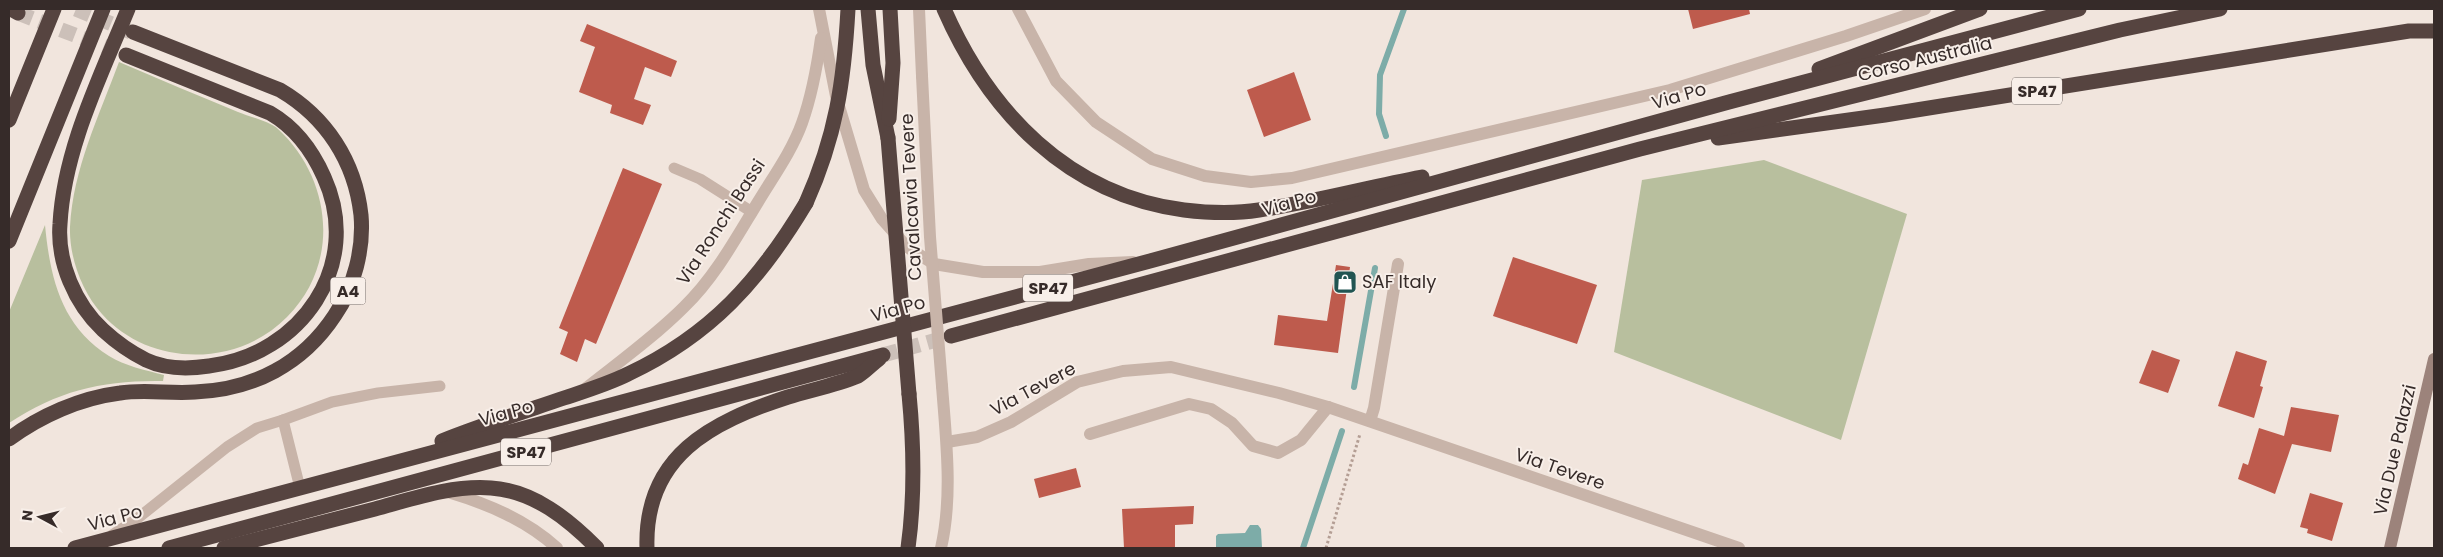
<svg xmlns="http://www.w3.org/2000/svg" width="2443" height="557" font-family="Poppins,sans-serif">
	<rect width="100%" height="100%" fill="#f1e5dd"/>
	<g fill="#b8bf9e">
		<path d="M119,62C159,79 199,96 238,112C250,117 269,121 278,129C332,179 341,263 287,317C237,368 149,367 102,314C82,292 69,257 70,227C73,169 99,116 119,62Z"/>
		<path d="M1764,160L1907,214L1841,440L1614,352L1642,180Z"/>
		<path d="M45,225C50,277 61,326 109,356C125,366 145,370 164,375L163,381C104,380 59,390 9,423V312Z"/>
	</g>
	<path fill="#7daca8" d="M1250,525H1258L1261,529L1262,548H1216V536L1218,534L1245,533Z"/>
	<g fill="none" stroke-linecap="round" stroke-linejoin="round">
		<g stroke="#7daca8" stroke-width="6">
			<path d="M1386,136L1379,114L1380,75L1404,9"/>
			<path d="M1354,387L1375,268"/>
			<path d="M1303,548L1342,431"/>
		</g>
	</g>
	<g fill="#be5b4d">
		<path d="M1688,9H1749L1750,14L1693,29Z"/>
		<path d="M587,24L677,61L671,77L645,67L634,99L651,105L643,125L610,113L612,105L579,92L595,47L580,41Z"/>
		<path d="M1294,72L1311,120L1264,137L1247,90Z"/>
		<path d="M623,168L662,184L596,344L585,339L577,362L560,354L568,332L559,328Z"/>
		<path d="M1513,257L1597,285L1577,344L1493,316Z"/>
		<path d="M1336,265L1350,267L1338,353L1274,345L1278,315L1327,321Z"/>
		<path d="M2152,350L2180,360L2168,393L2139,383Z"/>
		<path d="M2236,351L2267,361L2260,386L2263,387L2254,418L2218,406Z"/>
		<path d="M2291,407L2339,415L2331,452L2292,444L2275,494L2238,479L2243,463L2248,465L2259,428L2284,436Z"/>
		<path d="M1076,468L1081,487L1039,498L1034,479Z"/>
		<path d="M2310,493L2343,503L2332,541L2307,533L2308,529L2300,527Z"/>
		<path d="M1194,506L1193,524L1175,525V548H1124L1122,509Z"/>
	</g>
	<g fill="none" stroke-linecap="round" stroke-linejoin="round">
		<g stroke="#ccc0b9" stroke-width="15" stroke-dasharray="15 8" stroke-linecap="butt">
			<path d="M76,9L131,32"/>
			<path d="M18,13L126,55"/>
			<path d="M883,355L951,336"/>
		</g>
		<path stroke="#b49e94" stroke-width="3" stroke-dasharray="2.5 2.5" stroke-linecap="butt" d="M1326,548L1360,434"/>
		<g stroke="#c8b4a9" stroke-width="11">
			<path d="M674,168L700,179L752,212"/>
			<path d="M283,420L332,402L378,393L440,386"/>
			<path d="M112,535L138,518L227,447L257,428L283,420L300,488"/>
		</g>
		<g stroke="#c8b4a9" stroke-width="12">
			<path d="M819,9L836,96L864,190L882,219L907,247L934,264L983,272H1040L1089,264L1133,262"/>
			<path d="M919,9L922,76"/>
			<path d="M1018,9L1056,81L1096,122L1152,159L1205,176L1251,182L1292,178L1670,90L1846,36L1925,9"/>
			<path d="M585,389C619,362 654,337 684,307C715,277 736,238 758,202C773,177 792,151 802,123C812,95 817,67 821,38"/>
			<path d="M1370,421L1374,408L1398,264"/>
			<path d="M1090,434L1189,404L1211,409L1232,423L1253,446L1278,453L1301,440L1328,407"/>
			<path d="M947,442L977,437L1011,422L1077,382L1123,371L1171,367L1279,393L1328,407L1739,548"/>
			<path d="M448,492C488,504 526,520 557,548"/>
			<path d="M941,548C953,496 946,439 942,386"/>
		</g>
		<path stroke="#9c837b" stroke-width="12" d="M2390,548L2434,359"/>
		<g stroke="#564440" stroke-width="15">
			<path d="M11,9L18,13"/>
			<path d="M868,9L873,65L888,138"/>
			<path d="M944,9C989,112 1068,195 1184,210C1209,213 1234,214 1259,210C1314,202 1368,187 1422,177"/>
			<path d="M126,55L270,113C296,128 312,150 324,177C364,265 301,355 209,366C189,369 165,369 146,360C130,352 116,342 103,330C75,304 57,262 60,224C64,149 100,78 128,9"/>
			<path d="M1819,69L1980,9"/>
			<path d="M889,119L893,63L890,9"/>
			<path d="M9,120L54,9"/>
			<path d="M1718,138L1885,115L2409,31H2434"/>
			<path d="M9,241L103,9"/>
			<path d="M951,336L1640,149L2120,30L2220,9"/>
			<path d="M9,439C40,416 80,398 120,393C145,389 170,394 195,392C253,390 303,364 335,315C354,287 364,249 361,215C355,161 326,117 280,90L133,32"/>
			<path d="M442,441C482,425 523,412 564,398C585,391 608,384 628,374C711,335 760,280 806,203"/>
			<path d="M75,548L1150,261L1729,102L2079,9"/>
			<path d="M169,548L883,355"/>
			<path d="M224,548C275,535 325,522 375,509C412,499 452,485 491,488C534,491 568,519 597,548"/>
			<path d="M647,548C644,456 711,422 788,397C811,390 836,385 858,376C865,372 872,364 879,359"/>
			<path d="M908,548C915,497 914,446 909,394"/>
		</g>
		<path stroke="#c8b4a9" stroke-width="12" d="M922,76L930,237L942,386"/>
		<g stroke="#564440" stroke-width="15">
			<path d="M888,138L909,394"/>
			<path d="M806,203C836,136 844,82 848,9"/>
		</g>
	</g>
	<defs>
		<g id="shop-square" transform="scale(1.25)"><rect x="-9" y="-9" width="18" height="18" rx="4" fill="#215552" stroke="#f8efe9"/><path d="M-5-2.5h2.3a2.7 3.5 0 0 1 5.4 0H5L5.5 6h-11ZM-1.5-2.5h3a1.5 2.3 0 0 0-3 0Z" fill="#fff"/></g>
	</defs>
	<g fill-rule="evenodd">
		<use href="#shop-square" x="1345" y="282"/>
	</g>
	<g text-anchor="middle" stroke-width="4" stroke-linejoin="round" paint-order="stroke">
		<g fill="#f8efe9" stroke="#706663" stroke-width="1">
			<rect x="2012" y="77.5" width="50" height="27" rx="4"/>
			<rect x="1023" y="274.5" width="50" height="27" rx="4"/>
			<rect x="330.5" y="277.5" width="35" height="27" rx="4"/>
			<rect x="501" y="438.5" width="50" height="27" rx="4"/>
		</g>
		<g font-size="16" font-weight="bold" fill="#362b29">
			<text x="2037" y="97">SP47</text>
			<text x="1048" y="294">SP47</text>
			<text x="348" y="297">A4</text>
			<text x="526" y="458">SP47</text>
		</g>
		<g font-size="18" fill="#362b29" stroke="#f8efe9">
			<text transform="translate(1925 59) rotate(-14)" y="6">Corso Australia</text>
			<text transform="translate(1679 96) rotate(-16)" y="6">Via Po</text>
			<text transform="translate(911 197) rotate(-93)" y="6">Cavalcavia Tevere</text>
			<text transform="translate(1289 203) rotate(-15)" y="6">Via Po</text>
			<text transform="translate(721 222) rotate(-57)" y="6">Via Ronchi Bassi</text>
			<text transform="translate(898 309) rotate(-15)" y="6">Via Po</text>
			<text transform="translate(1033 389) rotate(-28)" y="6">Via Tevere</text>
			<text transform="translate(506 413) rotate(-15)" y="6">Via Po</text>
			<text transform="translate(2395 450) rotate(-77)" y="6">Via Due Palazzi</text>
			<text transform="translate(1560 469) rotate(19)" y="6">Via Tevere</text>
			<text transform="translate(115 518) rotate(-15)" y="6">Via Po</text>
		</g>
		<g font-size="18" fill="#362b29" stroke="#f8efe9" text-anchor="start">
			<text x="1362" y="288">SAF Italy</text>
		</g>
	</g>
	<rect width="2443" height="557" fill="none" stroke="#362b29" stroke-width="20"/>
	<g transform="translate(40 517) rotate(277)" stroke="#f8efe9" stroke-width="4" paint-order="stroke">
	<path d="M0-4L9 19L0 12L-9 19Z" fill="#362b29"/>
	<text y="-8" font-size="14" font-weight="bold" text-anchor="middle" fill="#362b29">N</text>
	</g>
</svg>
